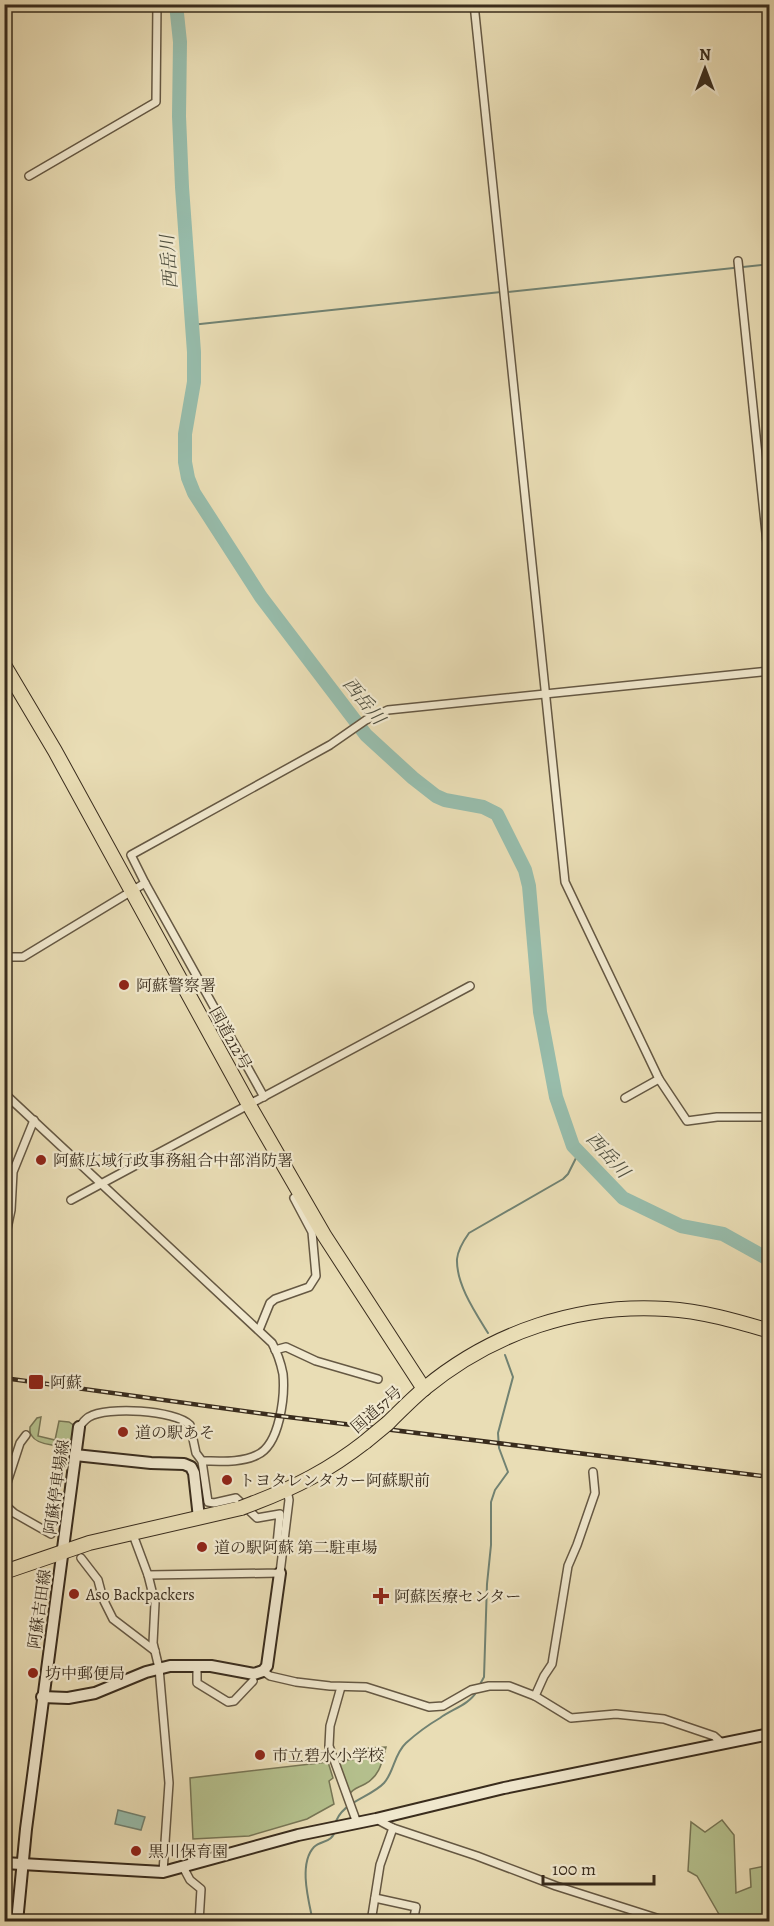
<svg xmlns="http://www.w3.org/2000/svg" width="774" height="1926" font-family="Alegreya,'Noto Serif JP',serif">
	<rect width="100%" height="100%" fill="#e9ddb5"/>
	<filter id="stains"><feTurbulence type="fractalNoise" baseFrequency=".00333" numOctaves="4"/><feColorMatrix values="0 0 0 0 .2 0 0 0 0 .09 0 0 0 0 .02 0 0 0 .5 -.17"/></filter>
	<radialGradient id="worn" r=".72"><stop offset=".6" stop-color="#630" stop-opacity="0"/><stop offset="1" stop-color="#630" stop-opacity=".3"/></radialGradient>
	<g fill="#b5c18e" stroke="#777656" stroke-width="1.5">
		<path d="M41,1417L38,1436L55,1440L59,1421L69,1422L75,1426L73,1442C66,1449 37,1445 32,1436C29,1433 30,1431 30,1427L37,1418Z"/>
		<path d="M386,1747C382,1762 380,1776 365,1784C358,1788 353,1788 349,1795L337,1761L367,1758V1748Z"/>
		<path d="M328,1762L333,1778L329,1781L334,1804L307,1819L249,1836L193,1839L190,1778Z"/>
		<path d="M722,1820L734,1835L736,1893L751,1887L750,1869L765,1866L769,1880V1921H728L720,1916L697,1876L688,1871L691,1822L705,1832Z"/>
	</g>
	<path fill="#97bcab" stroke="#718272" stroke-width="1.5" d="M118,1810L145,1817L141,1830L115,1824Z"/>
	<g fill="none" stroke-linecap="round" stroke-linejoin="round">
		<g stroke="#718272" stroke-width="2">
			<path d="M507,292L770,264"/>
			<path d="M191,325L501,292"/>
			<path d="M4,1144L9,1165L4,1178"/>
			<path d="M488,1333C475,1312 456,1284 457,1259C458,1249 464,1240 469,1233L563,1179L568,1174L579,1152"/>
			<path d="M479,1686L484,1677L487,1584L491,1545V1502L495,1490L508,1472L499,1448L498,1433L513,1377L505,1355"/>
			<path d="M335,1825C340,1802 370,1798 384,1783C394,1772 394,1754 406,1743C416,1734 428,1725 440,1718C452,1709 469,1705 477,1691"/>
			<path d="M313,1922C309,1902 298,1864 314,1847C321,1840 333,1843 335,1830"/>
		</g>
		<path stroke="#97bcab" stroke-width="14" d="M176,4L180,42L179,116L182,187L194,352V382L185,434V462L188,478L194,493L261,597L366,735L413,778L436,796L445,800L483,807L497,814L525,870L529,886L540,1012L556,1097L573,1146L623,1198L681,1226L723,1234L770,1260"/>
		<g stroke="#655843" stroke-width="10">
			<g id="street">
				<path d="M474,4L565,882L659,1079L687,1121L717,1117H770"/>
				<path d="M29,176L156,102L157,4"/>
				<path d="M738,261L770,572"/>
				<path d="M145,883L264,1097"/>
				<path d="M4,957H23L145,883L131,855L330,745L366,720L388,710L770,671"/>
				<path d="M4,1093L272,1343C277,1352 281,1364 283,1374C285,1396 280,1445 257,1455C242,1463 219,1461 202,1461L196,1453L190,1425C175,1410 107,1406 89,1417C85,1419 82,1424 79,1427"/>
				<path d="M625,1098L659,1079"/>
				<path d="M71,1200L470,986"/>
				<path d="M4,1243L11,1210L13,1172L34,1120"/>
				<path d="M259,1330L270,1303L275,1299L309,1287L316,1276L312,1232L294,1198L300,1194"/>
				<path d="M275,1350L286,1347L316,1361L378,1379"/>
				<path d="M202,1461L208,1502L214,1503L236,1498L257,1518L280,1514L277,1544L283,1547"/>
				<path d="M4,1492L20,1443L26,1435"/>
				<path d="M4,1504L14,1513L51,1534"/>
				<path d="M132,1532L148,1575L155,1603L153,1643L159,1668L169,1783L163,1872"/>
				<path d="M81,1558L98,1580L103,1599L113,1619L155,1651"/>
				<path d="M148,1575L280,1573L289,1500L287,1490"/>
				<path d="M197,1665V1683L228,1702L234,1701L253,1681"/>
				<path d="M263,1671L270,1676L296,1682L330,1686L366,1687L429,1707L443,1706L471,1690L489,1686H509L535,1696L571,1718L616,1714L664,1719L714,1736L723,1744"/>
				<path d="M341,1687L330,1726L329,1746L357,1823"/>
				<path d="M535,1696L544,1676L552,1664L568,1566L577,1545L595,1493L593,1472"/>
				<path d="M376,1819L393,1828L477,1856L556,1886L669,1922"/>
				<path d="M183,1867L190,1880L201,1889L199,1922"/>
				<path d="M375,1898L416,1907L413,1922"/>
				<path d="M371,1922L380,1865L393,1828"/>
			</g>
		</g>
		<g stroke="#392c1d" stroke-width="14">
			<g id="secondary">
				<path d="M75,1455L151,1463L184,1464L191,1467L194,1473L199,1518"/>
				<path d="M42,1697L68,1698L95,1693L146,1672L170,1666H211L254,1674L263,1671L267,1666L280,1573"/>
				<path d="M4,1863L163,1872L298,1835L376,1819L504,1788L770,1734"/>
				<path d="M17,1922L26,1829L79,1427"/>
			</g>
		</g>
		<g stroke="#392c1d" stroke-width="16">
			<g id="highway">
				<path d="M4,665L55,751L249,1105L324,1235L424,1389"/>
				<path d="M388,1423C400,1411 412,1399 425,1388C493,1332 579,1303 667,1309C702,1311 736,1321 770,1331"/>
				<path d="M254,1503C296,1487 329,1470 365,1442"/>
				<path d="M4,1572L89,1543L241,1508"/>
			</g>
		</g>
		<use href="#street" stroke="#f1e9cf" stroke-width="7"/>
		<use href="#secondary" stroke="#f1e9cf" stroke-width="10"/>
		<use href="#highway" stroke="#e9ddb5" stroke-width="14"/>
		<g stroke="#392c1d" stroke-width="4.5">
			<path id="rail" d="M4,1378L280,1416L770,1477"/>
		</g>
		<use href="#rail" stroke="#f1e9cf" stroke-width="2" stroke-dasharray="7" stroke-linecap="butt"/>
		<g stroke="#392c1d" stroke-width="16" stroke-linecap="butt">
			<g id="highway-bridge">
				<path d="M365,1442L388,1423"/>
				<path d="M241,1508L254,1503"/>
			</g>
		</g>
		<use href="#highway-bridge" stroke="#e9ddb5" stroke-width="14"/>
	</g>
	<g fill="#8f2418" stroke="#f1e9cf" stroke-width="2">
		<circle cx="124" cy="985" r="6"/>
		<circle cx="41" cy="1160" r="6"/>
		<rect x="28" y="1374" width="16" height="16" rx="3"/>
		<circle cx="123" cy="1432" r="6"/>
		<circle cx="227" cy="1480" r="6"/>
		<circle cx="202" cy="1547" r="6"/>
		<circle cx="74" cy="1594" r="6"/>
		<path d="M378 1587h6v6h6v6h-6v6h-6v-6h-6v-6h6z"/>
		<circle cx="33" cy="1673" r="6"/>
		<circle cx="260" cy="1755" r="6"/>
		<circle cx="136" cy="1851" r="6"/>
	</g>
	<g text-anchor="middle" stroke-width="4.5" stroke-linejoin="round" paint-order="stroke">
		<g font-size="16" fill="#392c1d" stroke="#f1e9cf" text-anchor="start">
			<text x="136" y="991">阿蘇警察署</text>
			<text x="53" y="1166">阿蘇広域行政事務組合中部消防署</text>
			<text x="50" y="1388">阿蘇</text>
			<text x="135" y="1438">道の駅あそ</text>
			<text x="239" y="1486">トヨタレンタカー阿蘇駅前</text>
			<text x="214" y="1553">道の駅阿蘇 第二駐車場</text>
			<text x="86" y="1600">Aso Backpackers</text>
			<text x="394" y="1602">阿蘇医療センター</text>
			<text x="45" y="1679">坊中郵便局</text>
			<text x="272" y="1761">市立碧水小学校</text>
			<text x="148" y="1857">黒川保育園</text>
		</g>
		<g font-size="16" fill="#392c1d" stroke="#f1e9cf">
			<text transform="translate(231 1038) rotate(61)" y="6">国道212号</text>
			<text transform="translate(376 1409) rotate(-41)" y="6">国道57号</text>
			<text transform="translate(56 1487) rotate(-82)" y="6">阿蘇停車場線</text>
			<text transform="translate(39 1609) rotate(-82)" y="6">阿蘇吉田線</text>
		</g>
		<g font-size="18" font-style="italic" fill="#505040" stroke="#f1e9cf">
			<text transform="translate(169 262) rotate(-94)" y="6">西岳川</text>
			<text transform="translate(364 701) rotate(51)" y="6">西岳川</text>
			<text transform="translate(608 1155) rotate(48)" y="6">西岳川</text>
		</g>
	</g>
	<rect width="774" height="1926" fill="none" stroke="#e9ddb5" stroke-width="24"/>
	<rect x="6" y="6" width="762" height="1914" fill="none" stroke="#392c1d" stroke-width="3"/>
	<rect x="12" y="12" width="750" height="1902" fill="none" stroke="#392c1d" stroke-width="1.5"/>
	<g transform="translate(705 69)" stroke="#f1e9cf" stroke-width="4.5" paint-order="stroke">
	<path d="M0-4.5L10 22L0 15L-10 22Z" fill="#392c1d"/>
	<text y="-9" font-size="16" font-weight="bold" text-anchor="middle" fill="#392c1d">N</text>
	</g>
	<path d="M543 1875v9h111v-9" fill="none" stroke="#392c1d" stroke-width="3"/>
	<text x="552" y="1875" font-size="18" fill="#392c1d" stroke="#f1e9cf" stroke-width="4.5" paint-order="stroke">100 m</text>
	<rect width="100%" height="100%" filter="url(#stains)"/>
	<rect width="100%" height="100%" fill="url(#worn)"/>
</svg>
